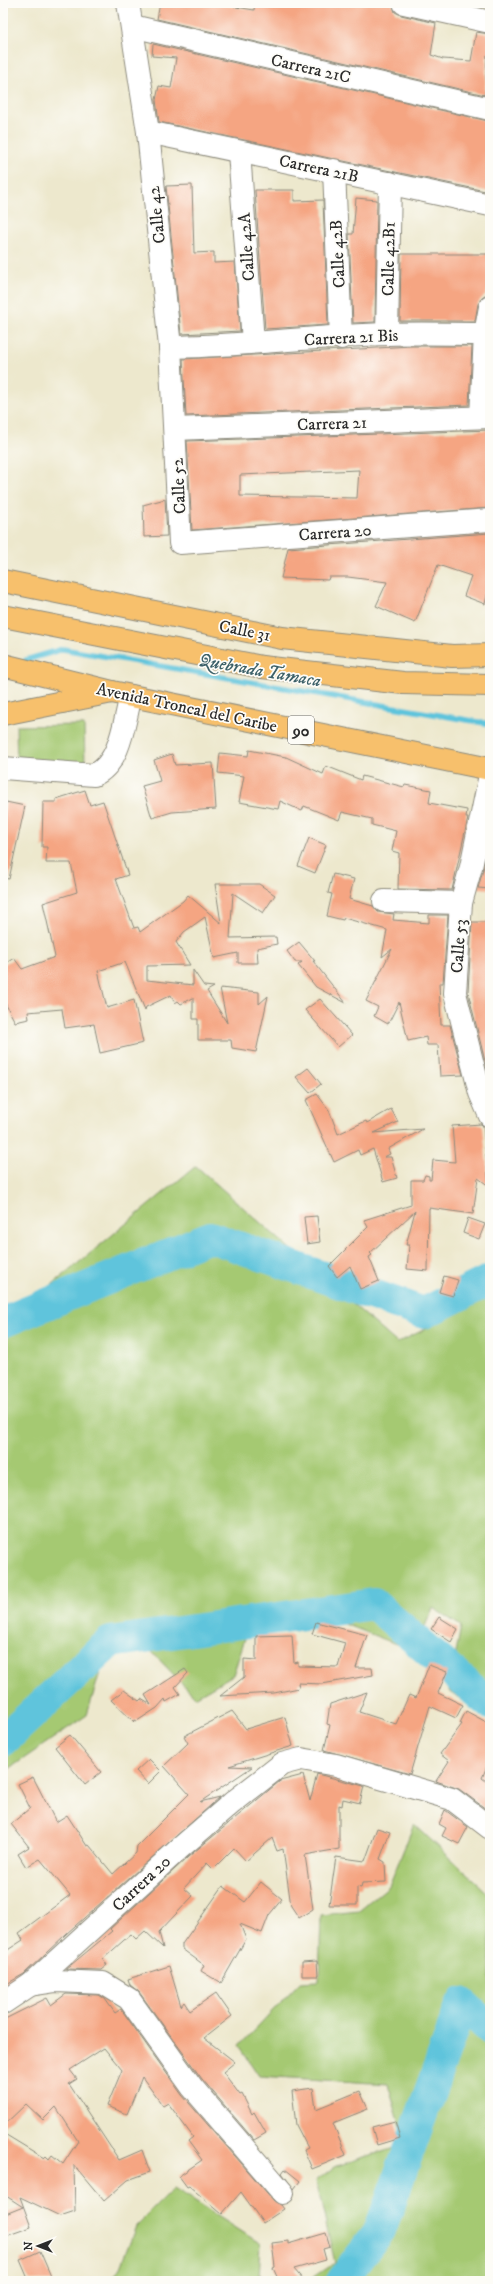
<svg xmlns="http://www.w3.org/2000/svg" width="493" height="2284" font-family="'IM FELL DW Pica',serif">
	<rect width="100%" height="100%" fill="#fdfcf7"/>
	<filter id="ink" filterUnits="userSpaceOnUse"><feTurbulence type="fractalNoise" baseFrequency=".025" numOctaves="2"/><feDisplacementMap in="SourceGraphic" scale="8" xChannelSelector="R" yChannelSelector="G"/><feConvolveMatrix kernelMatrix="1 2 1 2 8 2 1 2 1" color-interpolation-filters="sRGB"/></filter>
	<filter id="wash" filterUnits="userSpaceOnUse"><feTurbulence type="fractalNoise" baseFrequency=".012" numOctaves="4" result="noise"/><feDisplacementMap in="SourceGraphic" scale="16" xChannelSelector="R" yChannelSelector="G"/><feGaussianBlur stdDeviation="0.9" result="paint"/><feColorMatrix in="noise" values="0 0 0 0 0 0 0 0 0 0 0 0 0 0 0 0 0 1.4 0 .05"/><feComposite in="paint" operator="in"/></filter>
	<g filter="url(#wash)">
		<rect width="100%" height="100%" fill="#ede8cd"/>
		<g fill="#a5c972" stroke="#687a4e">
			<path d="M84,725L85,764L17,765L16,726Z"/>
			<path d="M196,1166L397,1343L490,1297V1719L449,1691L461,1626L433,1608L414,1651L342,1623H250L233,1675L195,1697L130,1629L107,1649L87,1715L3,1773V1333L11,1330L25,1307Z"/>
			<path d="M414,1824L490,1895V2281H312L311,2279L335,2263L316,2181L334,2167L406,2143L388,2084L259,2076L239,2046L300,1982L319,1981L321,1915L359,1911L389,1886Z"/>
			<path d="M174,2188L261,2244L259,2278L262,2281H109L119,2270L136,2226Z"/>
		</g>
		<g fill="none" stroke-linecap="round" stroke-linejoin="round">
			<path stroke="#5fc4dc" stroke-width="5.5" d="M26,660L63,649L490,724"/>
			<g stroke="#5fc4dc" stroke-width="32">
				<path d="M3,1322L210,1237L424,1313L490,1280"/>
				<path d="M3,1741L110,1642L374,1604L490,1704"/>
				<path d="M342,2281L380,2230L462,2003L490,2029"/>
			</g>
		</g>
		<g id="blocks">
			<g fill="#f5a582" fill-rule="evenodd">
				<path d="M160,3H212L254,10L255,3H392L395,12L401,15L436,23L431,55L443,59L471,61L476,32L490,34V56L487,55L485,95L157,19Z"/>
				<path d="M153,44L488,121L487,160H490V192L159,122L156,100L159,86L171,88L176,58L152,56Z"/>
				<path d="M192,185L194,253L214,252V263L235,262L240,331L181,334L166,186Z"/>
				<path d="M255,190H294V201L323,200L328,325L265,329Z"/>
				<path d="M356,198L377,200L375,322L353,323L349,234H353Z"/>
				<path d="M401,254H490V284L486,295L481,299L478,304L475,321H400Z"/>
				<path d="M412,346H472L469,405L186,416L183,359Z"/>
				<path d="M490,430V508L192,530L187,441ZM359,470L357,498L240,496V475Z"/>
				<path d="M165,499L167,536L144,537L143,505Z"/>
				<path d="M490,533V583L485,604L464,596L471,576L438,565L415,623L376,606L387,582L348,577H329L328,580L281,578L288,548Z"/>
				<path d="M249,750L286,757L323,774L326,766L361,780L362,776L404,787L405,785L431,790L429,803L467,810L466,818H468L452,890L398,889L399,853L392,851L396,831L372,825V819L342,812L339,820L304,806L302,811L280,801L278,809L239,802L244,776L218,773L220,753L248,756Z"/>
				<path d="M172,754L175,765L213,763L216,809L172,812L152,818L142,786L160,781L154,760Z"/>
				<path d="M85,790L90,805L103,801L128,875L116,879L134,928L138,927L140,932L183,901L188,895L221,923L215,884H259L275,895L263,913L233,893L230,938L276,937L277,944L257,948L258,963H238V953L214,958L205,917L184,932L176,942L190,965L147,966V980L193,985V970L204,986L214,987L207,991L227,1023L220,988L259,992V1004L268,996L256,1052L232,1048L231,1040H198V1019H193V998L181,1004L178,1001L175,1003L171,995L146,1007L145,1010L125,962L98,971L107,1008L134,1000L143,1043L100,1053L94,1024L65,1028L62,1009L28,1012L29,1019L15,1022L3,999V965L14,958L22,969L55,957L43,903L77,892L71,863H46L47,847H42L43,802H56V799Z"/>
				<path d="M6,802L25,806L9,879L3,878V816Z"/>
				<path d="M490,837V889L478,888L483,870Z"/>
				<path d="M309,838L326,845L315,873L298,866Z"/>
				<path d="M333,874L354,879L349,899L373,906L378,912L394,914L393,920L429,923V915H448L443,983H439L441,1025H450L463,1075L440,1076L438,1045H427L426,1037L408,1041L399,1002L388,1024L374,1016L378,1007L366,1001L392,949L382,957L387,930L344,918L343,920L327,916L332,894L328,893Z"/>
				<path d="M472,922H490V1073H488L468,992Z"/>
				<path d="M299,942L315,961H313L346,1003L316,987L298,965L302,962H295L287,951Z"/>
				<path d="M320,999L352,1035L338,1047L305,1010Z"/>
				<path d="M308,1068L321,1084L310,1093L296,1077Z"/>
				<path d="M317,1094L329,1110L338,1134L366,1121L367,1123L391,1109L398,1122L374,1133L423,1129L388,1149L390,1154L384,1157H391L397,1178L383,1182L373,1149L360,1155L358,1150L334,1162L306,1100Z"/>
				<path d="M481,1124L483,1126L489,1186L478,1178L473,1214L429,1208L428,1271L407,1269L409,1245H406L415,1211L370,1253L372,1255L369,1257L379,1281L360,1289L350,1266L337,1277L329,1266L368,1227L364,1220L411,1205V1180H423L425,1175L429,1176V1180H431L433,1160L455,1162L452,1126Z"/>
				<path d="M317,1216L320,1242L307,1244L304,1217Z"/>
				<path d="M468,1218L485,1224L479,1239L463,1233Z"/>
				<path d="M444,1276L458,1280L453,1296L439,1292Z"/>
				<path d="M439,1617L458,1629L451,1642L431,1629Z"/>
				<path d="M316,1622L367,1635L356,1668H372L373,1675L322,1684L298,1683L299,1688L274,1693L220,1696L244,1677V1659L256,1660V1636L292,1635L294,1663L298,1662V1666L338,1667L345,1643L312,1634Z"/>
				<path d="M429,1665L447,1672L438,1693L463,1705L456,1718L430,1706L410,1774L324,1750L330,1725L327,1724L330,1704L367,1692L359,1712L396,1724L409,1695L416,1698Z"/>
				<path d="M185,1669L188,1673L175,1687L180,1694L166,1702L165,1699L157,1708L137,1721L135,1720L134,1722L111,1700L124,1690L139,1701L141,1699L151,1705L145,1695Z"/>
				<path d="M232,1711L246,1729L285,1717L293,1746L229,1766L252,1767L200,1802L220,1797L66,1934L24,1974L3,1986V1953L23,1940L19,1933L70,1895L40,1859L26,1867L18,1854L29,1847L11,1824L30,1808L18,1784L33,1777L56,1822L67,1815L87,1846L89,1845L113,1874L136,1853L137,1846L189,1794L164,1766L188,1743L184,1736Z"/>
				<path d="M466,1711L490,1724V1759L482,1778L490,1784V1812L459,1789L436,1781L449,1761L440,1754L462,1724L460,1723Z"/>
				<path d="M70,1735L101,1772L85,1785L55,1747Z"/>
				<path d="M149,1759L161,1771L148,1784L136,1771Z"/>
				<path d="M317,1774L364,1786L360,1803L343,1799L342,1806L339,1805V1849L305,1855L313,1909L299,1918L291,1906L283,1849L277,1851L272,1838L246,1861L234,1848L213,1869L207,1863L184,1888L193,1896L159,1932L163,1948L145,1931L136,1939L131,1934L123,1941L103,1959L107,1965L101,1970L66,1969L112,1931L110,1929L188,1857L280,1781L303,1775L310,1801Z"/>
				<path d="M445,1810L468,1827L459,1844L442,1836L446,1828L439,1824Z"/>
				<path d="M377,1828L390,1832L380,1859L385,1862L386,1882L362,1883L361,1888L357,1887V1905H329L336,1857L365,1861Z"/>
				<path d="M261,1882L282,1899L269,1915L262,1933L240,1924L246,1939L221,1983L201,1971L204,1965L182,1949V1944L223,1886L245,1902Z"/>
				<path d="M317,1961L318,1976H302V1962Z"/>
				<path d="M169,1966L181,2006L184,2002L190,2011L216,1993L232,2016L204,2038L235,2062L223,2072L240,2095L242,2094L252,2114L254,2112L266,2133L254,2140L202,2079L139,1992L130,1985L128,1979Z"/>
				<path d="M66,1994L99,1995L105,1999L115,2013L121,2009L182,2095L274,2201L281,2205L284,2209L263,2223L241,2192L222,2214L189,2186L187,2187L179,2176L202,2160L188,2141L193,2137L168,2103L163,2106L142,2077L127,2114L107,2106L122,2070L104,2048L70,2070L77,2079L69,2084L119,2160L142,2150L150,2172L128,2180L104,2201L74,2165L75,2211L60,2216L20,2197L31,2227L3,2237V2215L23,2207L3,2194V2133L44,2158L46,2156L49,2159L52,2155L63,2164L78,2141L56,2107L43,2120L26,2104L3,2126V2020L47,1998L51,2005Z"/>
				<path d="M313,2088L316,2109L360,2091L368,2109L333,2123L346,2155L312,2169L304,2150L308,2148L296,2125L292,2091Z"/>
				<path d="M395,2121L400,2138L377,2145L372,2127Z"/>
				<path d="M285,2169L300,2181L294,2189L282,2173Z"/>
				<path d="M326,2233L330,2247L323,2249L326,2260L294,2269L304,2281H279L273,2268L275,2267L272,2243L288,2241V2244Z"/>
				<path d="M40,2251L53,2281H29L20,2260Z"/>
			</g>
		</g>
	</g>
	<g filter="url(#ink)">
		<use href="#blocks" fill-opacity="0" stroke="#8c8a7c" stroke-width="1"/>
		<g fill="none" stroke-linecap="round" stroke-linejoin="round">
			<g stroke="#8c8a7c" stroke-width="24">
				<g id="minor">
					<path d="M128,3L148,132L170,347L180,543L490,520"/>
					<path d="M404,3L490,22"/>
					<path d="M132,26L490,109"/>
					<path d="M148,132L490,205"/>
					<path d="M239,152L253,342"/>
					<path d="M334,170L341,338"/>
					<path d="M387,334L390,183"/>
					<path d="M170,347C242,346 315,336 388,334C420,333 452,334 485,334"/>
					<path d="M481,417L485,334L490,307"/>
					<path d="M175,429L490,417"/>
					<path d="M3,768L94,775C121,763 124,721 131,696"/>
					<path d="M490,775L471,867L461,903L455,993L480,1093L490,1116"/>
					<path d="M384,901L461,903"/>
					<path d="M30,1985L56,1981L103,1983L129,1999L192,2087L283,2193"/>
					<path d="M3,2003L30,1985L180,1848L232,1803L282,1764L301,1759L336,1765L452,1799L490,1828"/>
				</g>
			</g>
			<g stroke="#8c8a7c" stroke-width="24">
				<g id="major">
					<path d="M3,581L282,638L452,656L490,655"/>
					<path d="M3,714L112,692"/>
				</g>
			</g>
			<g stroke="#8c8a7c" stroke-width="24">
				<g id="highway">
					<path d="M3,616L262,667L403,683L490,685"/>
					<path d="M3,665L112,692L490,769"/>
				</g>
			</g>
			<use href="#minor" stroke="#fff" stroke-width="22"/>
			<use href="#major" stroke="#f7c06c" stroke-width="22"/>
			<use href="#highway" stroke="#f7c06c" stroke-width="22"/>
		</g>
	</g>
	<g text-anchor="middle" stroke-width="3.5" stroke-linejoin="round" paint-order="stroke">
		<rect fill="#fdfcf7" stroke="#6a6a68" stroke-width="1" x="288" y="716" width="26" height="28" rx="3"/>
		<g font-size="16" font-weight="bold" fill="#2b2b2b">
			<text x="301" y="736">90</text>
		</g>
		<g font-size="17" fill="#2b2b2b" stroke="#fdfcf7">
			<text transform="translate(311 68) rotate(13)" y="6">Carrera 21C</text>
			<text transform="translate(319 168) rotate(12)" y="6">Carrera 21B</text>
			<text transform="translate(156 215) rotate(-96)" y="6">Calle 42</text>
			<text transform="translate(246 247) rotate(-94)" y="6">Calle 42A</text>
			<text transform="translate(337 254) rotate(-93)" y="6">Calle 42B</text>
			<text transform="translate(388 259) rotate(-89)" y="6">Calle 42B1</text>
			<text transform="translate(351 337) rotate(-3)" y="6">Carrera 21 Bis</text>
			<text transform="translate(332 423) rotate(-2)" y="6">Carrera 21</text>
			<text transform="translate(178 486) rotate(-93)" y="6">Calle 52</text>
			<text transform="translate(335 532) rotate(-4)" y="6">Carrera 20</text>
			<text transform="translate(245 630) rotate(11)" y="6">Calle 31</text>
			<text transform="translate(187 707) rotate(12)" y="6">Avenida Troncal del Caribe</text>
			<text transform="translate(458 946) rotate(-86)" y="6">Calle 53</text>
			<text transform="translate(141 1883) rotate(-43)" y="6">Carrera 20</text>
		</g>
		<g font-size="18" font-style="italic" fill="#3d6169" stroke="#fdfcf7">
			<text transform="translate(260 670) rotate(10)" y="6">Quebrada Tamaca</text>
		</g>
	</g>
	<rect width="493" height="2284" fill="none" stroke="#fdfcf7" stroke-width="16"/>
	<g transform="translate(38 2246) rotate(270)" stroke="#fdfcf7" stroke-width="3" paint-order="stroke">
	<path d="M0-3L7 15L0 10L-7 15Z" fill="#2b2b2b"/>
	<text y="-6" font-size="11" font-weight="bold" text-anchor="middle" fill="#2b2b2b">N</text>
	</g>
</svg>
